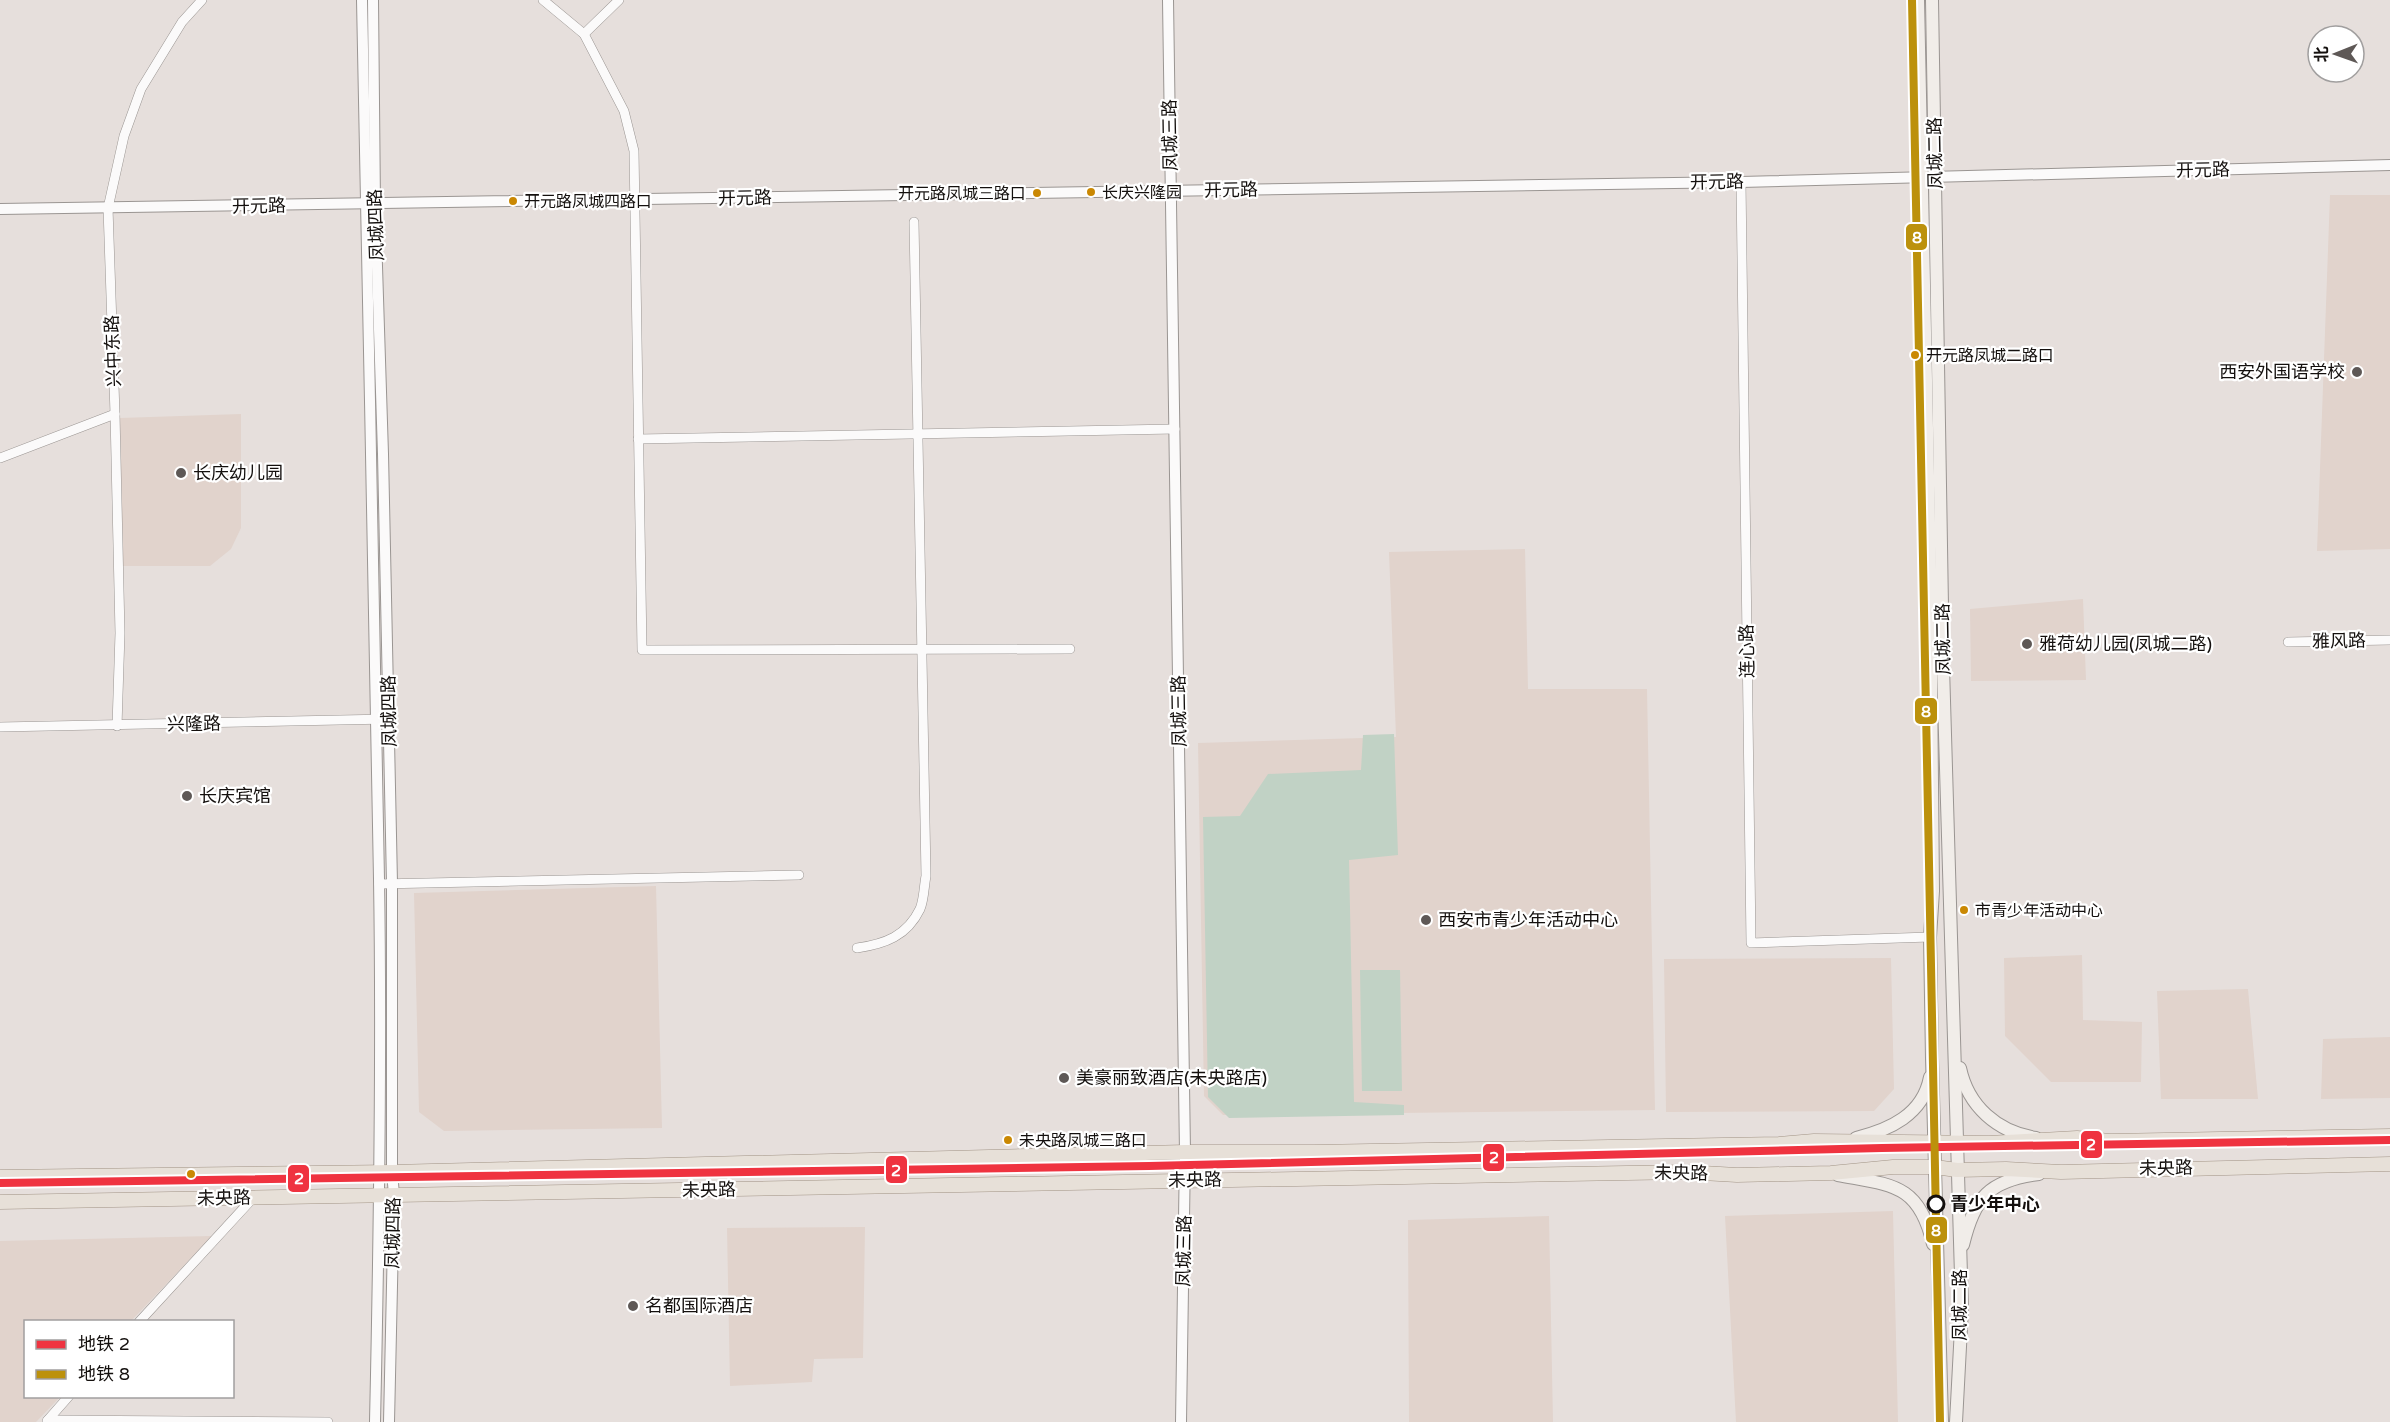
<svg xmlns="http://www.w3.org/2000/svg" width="2390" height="1422" font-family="'Varela Round','Noto Sans SC',sans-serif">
	<rect width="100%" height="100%" fill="#e6dfdc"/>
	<g fill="#e1d3cc">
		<path d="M2330,195H2390V549L2317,551Z"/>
		<path d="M241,414V528L231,549L210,566H123L120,418Z"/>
		<path d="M1525,549L1528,689H1647L1655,1110L1223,1115L1204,1096L1198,743L1396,737L1389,552Z"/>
		<path d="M2083,599L2086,680L1971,681L1970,609Z"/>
		<path d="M656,886L662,1128L444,1131L419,1112L414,893Z"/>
		<path d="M2082,955L2083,1020L2142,1022L2141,1082H2051L2005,1036L2004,958Z"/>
		<path d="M1891,958L1894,1089L1874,1111L1666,1112L1664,959Z"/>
		<path d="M2248,989L2258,1099H2161L2157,991Z"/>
		<path d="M2390,1037V1098L2321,1099L2323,1039Z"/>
		<path d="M1893,1211L1898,1422H1736L1725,1216Z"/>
		<path d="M1549,1216L1553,1422H1409L1408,1220Z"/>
		<path d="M865,1227L863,1358L814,1359L812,1382L730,1386L727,1228Z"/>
		<path d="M212,1236L131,1321L26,1322V1396L60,1397L36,1422H0V1241Z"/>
	</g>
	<g fill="#c1d2c5">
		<path d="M1394,734L1398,855L1349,860L1354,1102L1404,1105V1115L1229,1118L1208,1097L1203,817L1240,816L1268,774L1361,770L1363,735Z"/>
		<path d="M1360,970H1400L1402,1091H1362Z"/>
	</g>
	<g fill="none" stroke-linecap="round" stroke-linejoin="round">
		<g stroke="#9a9592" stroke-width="10">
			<g id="minor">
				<path d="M543,0L584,34L624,111L634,151L642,650L1070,649"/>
				<path d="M584,34L619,0"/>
				<path d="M1741,182L1751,943L1930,937"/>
				<path d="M638,439L1175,429"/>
				<path d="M0,458L115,414"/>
				<path d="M2288,642L2390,640"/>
				<path d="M117,726L120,633L115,414L108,208L124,136L141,89L182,22L202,0"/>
				<path d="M0,727L389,719"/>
				<path d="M379,884L799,875"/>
				<path d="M857,948C885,944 907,936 920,909C924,900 924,886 926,876L914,222"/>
				<path d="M139,1322L253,1198"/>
				<path d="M48,1420L328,1422"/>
				<path d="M47,1421L69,1396"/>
			</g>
		</g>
		<g stroke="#9a9592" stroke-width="12">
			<g id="tertiary">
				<path d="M362,0C366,293 376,586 379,879C382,1060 379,1241 375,1422"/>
				<path d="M373,0L375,204L383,454L392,883V1172L394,1195L389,1422"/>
				<path d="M1168,0L1185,1152L1181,1422"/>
				<path d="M0,209L1741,182L2390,165"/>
			</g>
		</g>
		<g stroke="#9a9592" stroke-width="14">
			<g id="secondary">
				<path d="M1918,0L1930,570L1933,891L1930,937L1932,1058L1942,1422"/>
				<path d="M1932,0L1943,667L1962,1309L1956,1422"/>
				<path d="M1960,1068C1968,1106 1997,1132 2036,1138"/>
				<path d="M1856,1138C1889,1130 1923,1115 1930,1077"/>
				<path d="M1838,1175C1891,1185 1919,1183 1933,1244"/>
				<path d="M1963,1245C1974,1198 1989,1180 2039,1174"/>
			</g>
		</g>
		<g stroke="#a29486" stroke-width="15">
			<g id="primary">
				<path d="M0,1177L392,1172L1185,1152H1314L1779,1144L1814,1141L1989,1143L2077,1138L2110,1141L2390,1136"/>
				<path d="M0,1202L1685,1172L1737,1175L1831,1173L1893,1167H1935L1957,1170L2006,1169L2061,1172L2390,1164"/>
			</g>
		</g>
		<use href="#minor" stroke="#fbfafa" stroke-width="9"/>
		<use href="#tertiary" stroke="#fbfafa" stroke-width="10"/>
		<use href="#secondary" stroke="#f1ede9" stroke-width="12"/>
		<use href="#primary" stroke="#e7e0d8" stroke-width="14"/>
		<g stroke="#fff" stroke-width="12">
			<path id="metro-1" d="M0,1183L1149,1166L1882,1148L2390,1140"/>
		</g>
		<g stroke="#fff" stroke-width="12">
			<path id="metro-2" d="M1912,0L1940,1422"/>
		</g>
		<use href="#metro-1" stroke="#ef3340" stroke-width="8"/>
		<use href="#metro-2" stroke="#bc910c" stroke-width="8"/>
	</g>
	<g fill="#ca8803" stroke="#fff" stroke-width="2">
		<circle cx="1091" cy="192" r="5"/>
		<circle cx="1037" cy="193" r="5"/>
		<circle cx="513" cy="201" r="5"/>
		<circle cx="1915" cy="355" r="5"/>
		<circle cx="1964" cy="910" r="5"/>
		<circle cx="1008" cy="1140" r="5"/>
		<circle cx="191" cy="1174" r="5"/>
	</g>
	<g fill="#5e5856" stroke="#fff" stroke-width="2">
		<circle cx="2357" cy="372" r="6"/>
		<circle cx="181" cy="473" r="6"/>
		<circle cx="2027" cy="644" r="6"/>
		<circle cx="187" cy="796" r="6"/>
		<circle cx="1426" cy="920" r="6"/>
		<circle cx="1064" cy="1078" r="6"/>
		<circle cx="633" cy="1306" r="6"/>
	</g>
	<circle fill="#fff" stroke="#14100e" stroke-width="3" cx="1936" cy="1204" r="8"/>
	<g text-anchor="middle" stroke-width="4.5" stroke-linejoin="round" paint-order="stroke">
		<g font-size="16" fill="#14100e" stroke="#fff" text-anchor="start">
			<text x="1102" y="198">长庆兴隆园</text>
			<text x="1026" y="199" text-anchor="end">开元路凤城三路口</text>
			<text x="524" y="207">开元路凤城四路口</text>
			<text x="1926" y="361">开元路凤城二路口</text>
			<text x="1975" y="916">市青少年活动中心</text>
			<text x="1019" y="1146">未央路凤城三路口</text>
		</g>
		<g font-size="18" fill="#14100e" stroke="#fff">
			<text transform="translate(1170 135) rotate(-91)" y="6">凤城三路</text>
			<text transform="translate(1935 153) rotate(-91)" y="6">凤城二路</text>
			<text transform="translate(2203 170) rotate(-1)" y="6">开元路</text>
			<text transform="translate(1717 182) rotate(-1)" y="6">开元路</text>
			<text transform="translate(1231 190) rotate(-1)" y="6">开元路</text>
			<text transform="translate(745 198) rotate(-1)" y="6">开元路</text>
			<text transform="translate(259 206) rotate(-1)" y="6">开元路</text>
			<text transform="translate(376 225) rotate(-92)" y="6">凤城四路</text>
			<text transform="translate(113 351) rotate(-92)" y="6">兴中东路</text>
			<text transform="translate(1943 639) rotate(-91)" y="6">凤城二路</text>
			<text transform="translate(2339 641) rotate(-1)" y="6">雅风路</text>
			<text transform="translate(1747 651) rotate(-91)" y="6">连心路</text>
			<text transform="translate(389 711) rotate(-91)" y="6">凤城四路</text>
			<text transform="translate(1179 711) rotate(-91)" y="6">凤城三路</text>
			<text transform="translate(194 724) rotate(-1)" y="6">兴隆路</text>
			<text transform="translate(2166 1168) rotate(-1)" y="6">未央路</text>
			<text transform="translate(1681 1173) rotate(1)" y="6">未央路</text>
			<text transform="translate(1195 1180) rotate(-1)" y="6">未央路</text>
			<text transform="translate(709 1190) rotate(-1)" y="6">未央路</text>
			<text transform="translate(224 1198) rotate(-1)" y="6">未央路</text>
			<text transform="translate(393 1233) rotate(-89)" y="6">凤城四路</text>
			<text transform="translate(1184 1251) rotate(-89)" y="6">凤城三路</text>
			<text transform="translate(1960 1305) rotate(-90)" y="6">凤城二路</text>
		</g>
		<g font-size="18" fill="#14100e" stroke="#fff" text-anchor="start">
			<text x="2345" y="378" text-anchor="end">西安外国语学校</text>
			<text x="193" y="479">长庆幼儿园</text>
			<text x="2039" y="650">雅荷幼儿园(凤城二路)</text>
			<text x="199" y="802">长庆宾馆</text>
			<text x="1438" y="926">西安市青少年活动中心</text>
			<text x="1076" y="1084">美豪丽致酒店(未央路店)</text>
			<text x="645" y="1312">名都国际酒店</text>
		</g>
		<g font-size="18" font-weight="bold" fill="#14100e" stroke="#fff" text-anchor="start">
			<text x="1950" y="1210">青少年中心</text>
		</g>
	</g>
	<g stroke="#fff" stroke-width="2">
		<rect x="1905" y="223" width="23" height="28" rx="6" fill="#bc910c"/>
		<rect x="1914" y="697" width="24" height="28" rx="6" fill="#bc910c"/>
		<rect x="2080" y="1130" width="23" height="29" rx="6" fill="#ef3340"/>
		<rect x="1482" y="1143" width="23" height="29" rx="6" fill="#ef3340"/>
		<rect x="885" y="1155" width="23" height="29" rx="6" fill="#ef3340"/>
		<rect x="287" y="1164" width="23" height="29" rx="6" fill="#ef3340"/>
		<rect x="1925" y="1216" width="23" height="28" rx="6" fill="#bc910c"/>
	</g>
	<g font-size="16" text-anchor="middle" font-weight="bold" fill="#fff">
		<text x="1917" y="243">8</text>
		<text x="1926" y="717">8</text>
		<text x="2091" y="1150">2</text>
		<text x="1494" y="1163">2</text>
		<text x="896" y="1176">2</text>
		<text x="299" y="1184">2</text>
		<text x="1936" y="1236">8</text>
	</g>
	<rect x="24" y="1320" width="210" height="78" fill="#ffffff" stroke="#a19f9f" stroke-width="1.5"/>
	<rect x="36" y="1340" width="30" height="9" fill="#ef3340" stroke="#a19f9f" stroke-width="1.5"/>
	<text x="78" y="1350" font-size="18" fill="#14100e">地铁 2</text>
	<rect x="36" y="1370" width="30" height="9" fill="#bc910c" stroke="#a19f9f" stroke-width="1.5"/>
	<text x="78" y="1380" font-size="18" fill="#14100e">地铁 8</text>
	<g transform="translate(2336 54) rotate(269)"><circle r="28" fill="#ffffff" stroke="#a19f9f" stroke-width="1.5"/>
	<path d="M0-4.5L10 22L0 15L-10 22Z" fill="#5e5856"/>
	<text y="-9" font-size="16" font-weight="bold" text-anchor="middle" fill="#14100e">北</text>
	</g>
</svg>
